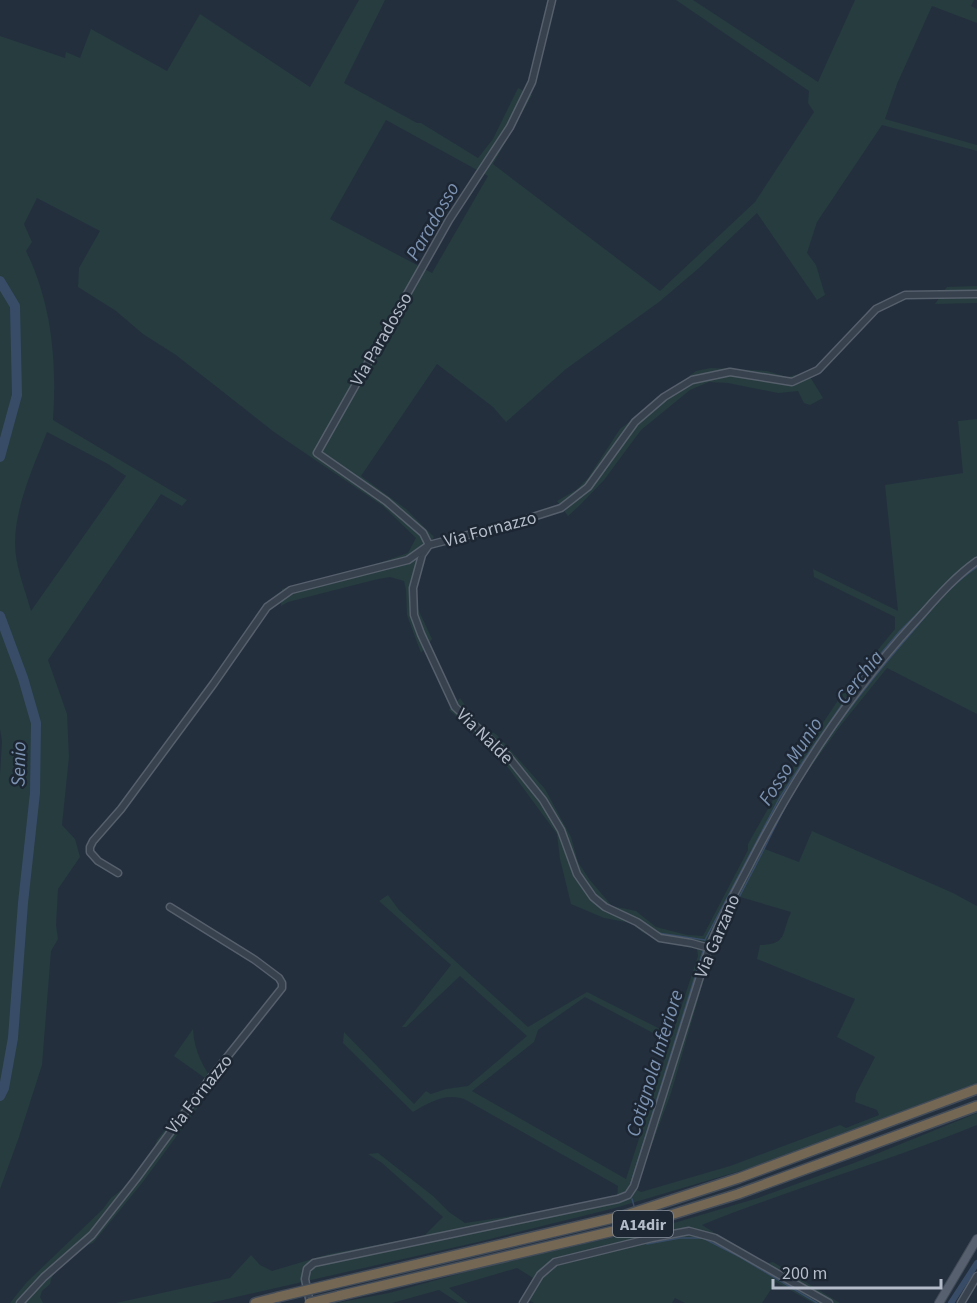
<svg xmlns="http://www.w3.org/2000/svg" width="977" height="1303" font-family="'Source Sans 3',sans-serif">
	<rect width="100%" height="100%" fill="#242f3e"/>
	<g fill="#263c3f" fill-rule="evenodd">
		<path d="M359,0H385L344,83L417,123H421L478,158L493,139L518,88L532,95L493,164L660,291L755,202L814,112L808,103L809,91L676,0H693L818,82L855,0H974L971,6L977,9V23L932,6L897,84L885,119L977,145V151L882,125L817,222L807,253L816,265L825,295L817,300L757,213L699,268L659,302L566,369L506,422L493,407L437,364L361,476L406,509L434,537L416,560L418,609L432,639L421,653L407,615L406,590L404,581L390,577L378,579L288,602L281,606L282,589L364,568L408,553L416,538L383,506L274,432L176,355L143,334L116,311L78,287L79,268L100,231L37,198L24,224L32,242L26,251C52,304 57,362 53,420L187,500L182,506L161,494L48,660L67,714L69,757L62,825L75,839L80,857L58,889L56,925L58,939L51,951L42,1065L18,1140L0,1189V775L2,741L0,729V36L65,58L66,52L80,58L91,29L167,71L200,14L310,87ZM386,120L488,176L432,273L330,219ZM47,432L108,464L126,476L31,611C25,589 15,566 15,543C15,507 34,465 47,432Z"/>
		<path d="M977,286V303L935,304L947,287Z"/>
		<path d="M711,368L767,371L787,377L807,372L823,398L810,405L804,403L798,391L778,393L728,383L709,382L690,390L641,430L604,480L580,505L568,516L557,501L576,490L588,478L620,429L696,371Z"/>
		<path d="M977,419V714L887,668L841,725L787,800L762,848L799,862L812,831L953,893L977,906V1083L878,1123L788,1157L615,1208L478,1242L210,1303H116L230,1278L251,1255L260,1265L272,1271L329,1254L424,1236L443,1217L382,1163L368,1154L378,1153L433,1196L449,1212L465,1223L557,1209L617,1198L618,1186L466,1100C447,1092 430,1102 413,1112L343,1043L344,1032L414,1104L426,1091L431,1094L446,1089L468,1086L527,1036L460,976L406,1027H402L451,965L379,901L388,895L399,910L528,1027L587,992L672,1035L698,956L697,949L663,942L642,932L631,923L604,918L571,904L560,859L557,834L495,750L468,729L463,722L449,710L460,698L476,721L497,735L545,789L571,837L578,862L589,879L612,906L636,911L656,927L687,935L703,936L748,850V844L782,784L847,687L895,629V617L814,577L813,569L898,611L885,485L963,473L958,421ZM737,896L791,912C781,934 788,944 760,945L757,959L855,999L837,1037L875,1057L856,1094L855,1102L877,1110L879,1115L846,1128L840,1125L730,1166L641,1192L637,1190V1185L671,1093L717,934ZM585,997L670,1042L626,1179L472,1091L534,1042L538,1030Z"/>
		<path d="M193,1029C194,1052 204,1068 216,1086L212,1088L142,1183L93,1243L64,1255L51,1279L50,1284L42,1291L40,1297L43,1303H10L26,1283L103,1209L111,1198L145,1172L157,1140L205,1078L174,1056Z"/>
		<path d="M977,1113V1125C887,1162 792,1188 702,1225L764,1264L773,1262L840,1303H813L776,1282L762,1303H685L675,1298L672,1303H534L522,1297L533,1278L517,1268L449,1288L468,1303H459L439,1290L392,1303H336L389,1293L502,1262L664,1226L758,1198L854,1163Z"/>
	</g>
	<g fill="none" stroke-linecap="round" stroke-linejoin="round">
		<g stroke="#394c67" stroke-width="1.5">
			<path d="M970,563L977,557"/>
			<path d="M640,921L658,933L705,940L779,799L806,757L861,677L900,631L955,576"/>
			<path d="M714,947C730,914 747,882 764,849C775,827 785,805 798,785C831,730 871,679 913,631C932,609 952,583 977,567"/>
			<path d="M631,1183L703,951"/>
			<path d="M632,1199L634,1206"/>
			<path d="M642,1230L644,1235"/>
			<path d="M647,1244L680,1238H703L740,1257L817,1303"/>
		</g>
		<path stroke="#394c67" stroke-width="6" d="M951,1303L977,1263"/>
		<g stroke="#394c67" stroke-width="10">
			<path d="M0,281L15,306L17,395L0,457"/>
			<path d="M0,616L23,678L36,723L35,793L23,903L13,1038L4,1088L0,1096"/>
		</g>
		<g stroke="#565f6c" stroke-width="9">
			<g id="minor">
				<path d="M552,0L532,82L510,127L449,220L317,453L386,501L423,533L429,545L422,555L413,588L414,615L421,634L455,707L507,755L543,800L561,830L577,874L593,897L605,907L637,922L660,938L691,943L709,948"/>
				<path d="M118,873L98,861L90,852V847L93,841L121,809L214,683L267,607L291,590L408,560L429,545L514,523L561,508L588,487L635,422L664,397L692,380L730,372L792,382L818,370L876,309L905,295L977,294"/>
				<path d="M20,1303L44,1277L92,1235L136,1179L208,1081L282,988V983L279,978L255,960L170,907"/>
				<path d="M310,1303L305,1279L307,1269L314,1263L618,1199L628,1195L634,1186L709,948C720,919 735,893 749,866C795,776 847,696 915,622C935,600 953,578 977,561"/>
				<path d="M523,1303L540,1275L555,1262L652,1238L689,1231L715,1238L829,1303"/>
				<path d="M961,1303L977,1276"/>
			</g>
		</g>
		<g stroke="#414a57" stroke-width="10">
			<path id="major" d="M939,1303L977,1239"/>
		</g>
		<g stroke="#434c59" stroke-width="12">
			<g id="highway">
				<path d="M337,1283L626,1215L739,1178L977,1089"/>
				<path d="M338,1296L635,1226L738,1194L977,1106"/>
				<path d="M255,1303L278,1297"/>
			</g>
		</g>
		<use href="#minor" stroke="#38414e" stroke-width="6"/>
		<use href="#major" stroke="#56606e" stroke-width="8"/>
		<use href="#highway" stroke="#746855" stroke-width="9"/>
		<g stroke="#434c59" stroke-width="12" stroke-linecap="butt">
			<g id="highway-bridge">
				<path d="M278,1297L337,1283"/>
				<path d="M309,1303L338,1296"/>
			</g>
		</g>
		<use href="#highway-bridge" stroke="#746855" stroke-width="9"/>
	</g>
	<g text-anchor="middle" stroke-width="5" stroke-linejoin="round" paint-order="stroke">
		<rect fill="#1d2633" stroke="#878f9c" stroke-width="1.5" x="613" y="1211" width="60" height="26" rx="4.5"/>
		<g font-size="16" font-weight="bold" fill="#b4bcc9">
			<text x="643" y="1230">A14dir</text>
		</g>
		<g font-size="18" fill="#b4bcc9" stroke="#1d2633">
			<text transform="translate(381 339) rotate(-60)" y="6">Via Paradosso</text>
			<text transform="translate(490 529) rotate(-15)" y="6">Via Fornazzo</text>
			<text transform="translate(485 736) rotate(44)" y="6">Via Nalde</text>
			<text transform="translate(717 936) rotate(-67)" y="6">Via Garzano</text>
			<text transform="translate(199 1094) rotate(-52)" y="6">Via Fornazzo</text>
		</g>
		<g font-size="20" font-style="italic" fill="#7c92b1" stroke="#1d2633">
			<text transform="translate(432 221) rotate(-60)" y="7">Paradosso</text>
			<text transform="translate(859 677) rotate(-51)" y="7">Cerchia</text>
			<text transform="translate(790 761) rotate(-57)" y="7">Fosso Munio</text>
			<text transform="translate(18 764) rotate(-89)" y="7">Senio</text>
			<text transform="translate(654 1063) rotate(-73)" y="7">Cotignola Inferiore</text>
		</g>
	</g>
	<path d="M773 1279v9h168v-9" fill="none" stroke="#b4bcc9" stroke-width="3"/>
	<text x="782" y="1279" font-size="18" fill="#b4bcc9" stroke="#1d2633" stroke-width="4.5" paint-order="stroke">200 m</text>
</svg>
